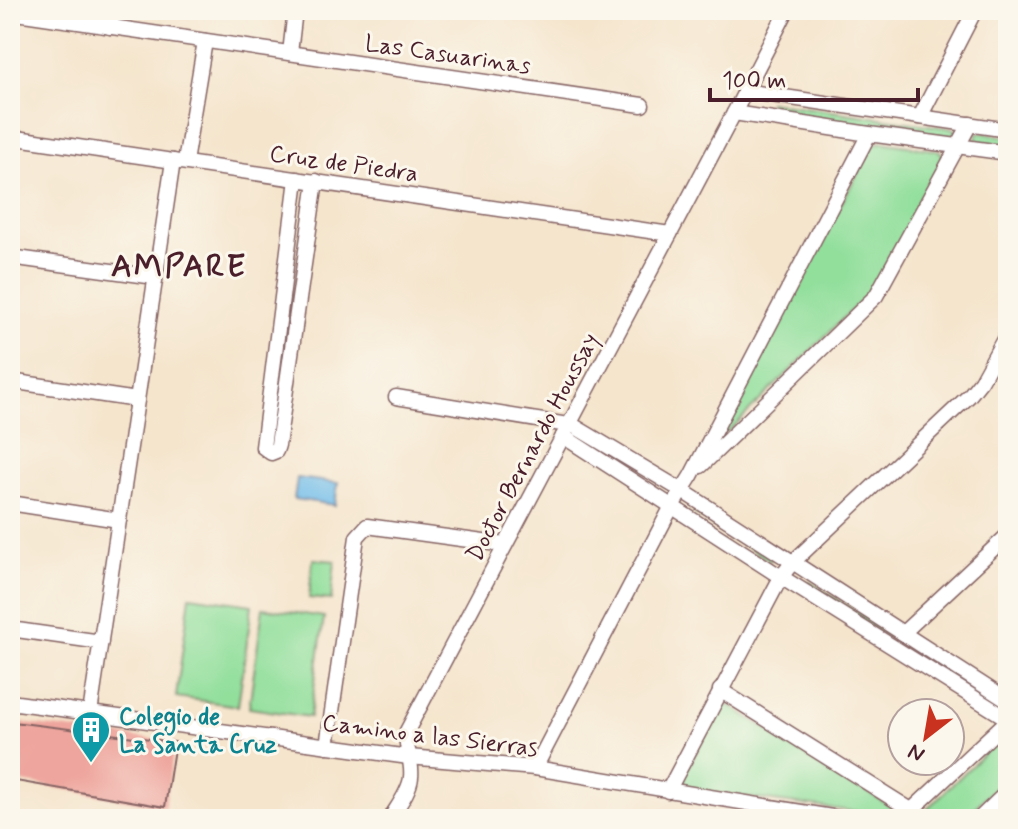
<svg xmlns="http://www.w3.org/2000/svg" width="1018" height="829" font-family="Mynerve,sans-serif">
	<rect width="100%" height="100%" fill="#fbf7ec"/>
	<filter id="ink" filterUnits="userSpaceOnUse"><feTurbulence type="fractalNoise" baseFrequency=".0125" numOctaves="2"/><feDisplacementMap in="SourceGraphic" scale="16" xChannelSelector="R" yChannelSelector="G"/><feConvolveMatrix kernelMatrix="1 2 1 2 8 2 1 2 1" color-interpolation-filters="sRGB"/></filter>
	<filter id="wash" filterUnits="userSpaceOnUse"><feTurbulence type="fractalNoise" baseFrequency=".006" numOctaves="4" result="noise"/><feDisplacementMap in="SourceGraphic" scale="32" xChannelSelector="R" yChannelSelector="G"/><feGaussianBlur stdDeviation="1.8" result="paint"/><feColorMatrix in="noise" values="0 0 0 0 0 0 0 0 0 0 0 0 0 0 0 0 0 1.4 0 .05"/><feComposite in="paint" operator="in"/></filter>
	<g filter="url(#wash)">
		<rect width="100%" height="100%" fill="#f5e5cd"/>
		<g fill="#92df9c" stroke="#6e7f64" stroke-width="2">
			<path d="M769,102L956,129L955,137L768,111Z"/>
			<path d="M977,132L1008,137V146L976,141Z"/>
			<path d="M881,142L940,151L945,160L875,287L727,433L721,432L720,428L873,145Z"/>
			<path d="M697,508L772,557L770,561L694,513Z"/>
			<path d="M313,559L335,561L331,600L309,598Z"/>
			<path d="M810,582L987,694L984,698L807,586Z"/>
			<path d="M190,596L252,605L238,706L176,697Z"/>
			<path d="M263,608L324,617L310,717L249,708Z"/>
			<path d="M729,705L896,810L890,816L695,791L686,785L684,775L720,707Z"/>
			<path d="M1005,733H1008V775L963,819H917Z"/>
		</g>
		<path fill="#6fbce9" stroke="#5c6e8a" stroke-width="2" d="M297,478L338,483L335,505L294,499Z"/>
		<g id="blocks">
			<path fill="#eea59d" d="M13,722L175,742L165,807L10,780V747Z"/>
		</g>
	</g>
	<g filter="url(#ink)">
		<use href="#blocks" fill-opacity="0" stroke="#866464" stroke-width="2"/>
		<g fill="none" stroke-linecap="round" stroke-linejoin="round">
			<g stroke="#866464" stroke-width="17">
				<g id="minor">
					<path d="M10,12L642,105"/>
					<path d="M110,27L113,10"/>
					<path d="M290,53L295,10"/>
					<path d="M744,91L1008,130"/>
					<path d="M734,113L869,134L1008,153"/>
					<path d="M920,117L975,10"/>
					<path d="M10,137L670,234"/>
					<path d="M185,162L205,41"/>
					<path d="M297,179L263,447L271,453L276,451L278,445L316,181"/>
					<path d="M10,257L155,277"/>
					<path d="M10,381L137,400"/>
					<path d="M396,397L568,425"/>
					<path d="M569,423L681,490L1008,701"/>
					<path d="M563,436L781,577L1008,719"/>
					<path d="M701,466L876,296L970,124"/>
					<path d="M10,503L119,520"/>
					<path d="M10,629L101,642"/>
					<path d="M903,633L1008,535"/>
					<path d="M720,690L911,810"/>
					<path d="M10,702L409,757L535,768L844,819"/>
					<path d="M90,713L173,161"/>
					<path d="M327,746L357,537L367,526L505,545"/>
					<path d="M535,768L672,506L691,476L869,134"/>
					<path d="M668,791L781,577L792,563L969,396L981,381L1008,332"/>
					<path d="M390,819C397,807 410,791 411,777C413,761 404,746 407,731L734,113L787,10"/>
					<path d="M902,819L1008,720"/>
					<path d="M979,819L1008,791"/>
				</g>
			</g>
			<use href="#minor" stroke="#fff" stroke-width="14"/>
		</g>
	</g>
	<defs>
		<g id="building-pin" transform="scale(2)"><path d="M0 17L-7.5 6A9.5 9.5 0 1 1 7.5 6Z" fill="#0f9aa8" stroke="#fbf7ec"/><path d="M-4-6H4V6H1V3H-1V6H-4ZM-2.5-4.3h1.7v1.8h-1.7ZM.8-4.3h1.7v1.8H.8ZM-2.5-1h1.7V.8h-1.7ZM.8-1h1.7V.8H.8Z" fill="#fff"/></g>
	</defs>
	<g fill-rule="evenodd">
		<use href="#building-pin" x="91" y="730"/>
	</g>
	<g text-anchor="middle" stroke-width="6" stroke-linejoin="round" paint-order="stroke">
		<g font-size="24" fill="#4a1f2b" stroke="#fbf7ec">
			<text transform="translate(448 54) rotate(8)" y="8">Las Casuarinas</text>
			<text transform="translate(344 163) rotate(8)" y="8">Cruz de Piedra</text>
			<text transform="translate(532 447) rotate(-62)" y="8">Doctor Bernardo Houssay</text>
			<text transform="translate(430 735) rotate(7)" y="8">Camino a las Sierras</text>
		</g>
		<g font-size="24" font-weight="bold" fill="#0d838f" stroke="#fbf7ec" text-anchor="start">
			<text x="119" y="724">Colegio de<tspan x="119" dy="28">La Santa Cruz</tspan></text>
		</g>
		<g font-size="32" font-weight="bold" letter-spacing="2" fill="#4a1f2b" stroke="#fbf7ec">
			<text x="179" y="276">AMPARE</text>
		</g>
	</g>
	<rect width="1018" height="829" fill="none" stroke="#fbf7ec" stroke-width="40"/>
	<g transform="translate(926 737) rotate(211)"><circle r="38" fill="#fbf7ec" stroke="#b4a19f" stroke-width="2"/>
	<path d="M0-6L14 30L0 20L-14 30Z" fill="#c8321e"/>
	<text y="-12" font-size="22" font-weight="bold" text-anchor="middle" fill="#4a1f2b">N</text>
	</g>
	<path d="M710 88v12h208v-12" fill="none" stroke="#4a1f2b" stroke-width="4"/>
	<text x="722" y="88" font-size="24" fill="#4a1f2b" stroke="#fbf7ec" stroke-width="6" paint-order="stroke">100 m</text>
</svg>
